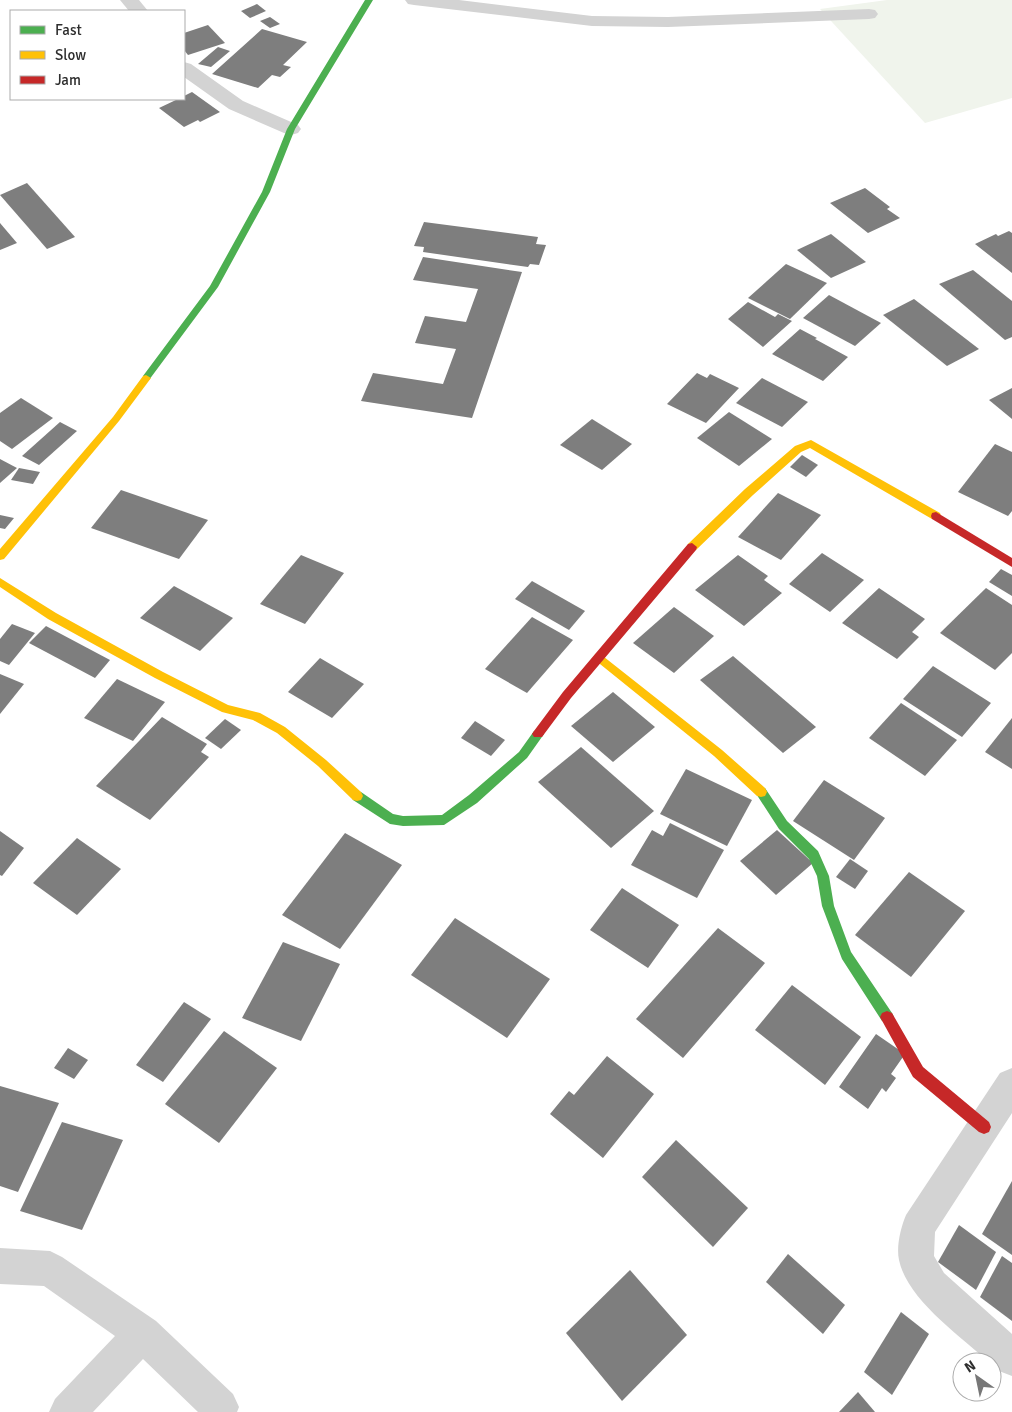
<svg xmlns="http://www.w3.org/2000/svg" width="1012" height="1412" font-family="Signika,sans-serif">
	<rect width="100%" height="100%" fill="#fff"/>
	<path fill="#f0f4ec" d="M887,0H1012V98L925,123L820,9Z"/>
	<g fill="#7e7e7e">
		<path d="M257,4L266,11L250,18L241,11Z"/>
		<path d="M270,17L280,24L270,28L260,21Z"/>
		<path d="M208,25L225,43L188,55L184,50V33Z"/>
		<path d="M262,29L307,42L283,65L291,67L280,77L272,75L258,88L212,74Z"/>
		<path d="M218,47L230,51L211,67L198,64Z"/>
		<path d="M192,92L220,112L200,122L198,120L184,127L159,108L178,99H184V96Z"/>
		<path d="M27,183L75,237L47,249L0,195Z"/>
		<path d="M865,188L890,207L887,209L900,218L868,233L830,203Z"/>
		<path d="M424,222L538,237L536,244L546,245L539,265L530,264L528,267L423,252L424,247L414,246Z"/>
		<path d="M0,223L17,243L0,250Z"/>
		<path d="M1009,231L1012,233V273L975,244L996,234L998,236Z"/>
		<path d="M831,234L866,262L831,278L797,250Z"/>
		<path d="M423,257L522,272L472,418L361,401L373,373L443,384L456,349L415,343L425,316L466,322L478,289L413,280Z"/>
		<path d="M786,264L827,283L790,319L748,298Z"/>
		<path d="M973,270L1012,301V337L1005,340L939,284Z"/>
		<path d="M829,295L881,323L855,346L803,318Z"/>
		<path d="M914,299L979,349L947,366L883,315Z"/>
		<path d="M748,302L775,317L778,314L792,321L763,347L728,319Z"/>
		<path d="M800,329L817,338L815,339L848,357L823,381L772,354Z"/>
		<path d="M697,373L707,378L710,374L739,388L706,423L667,404Z"/>
		<path d="M762,378L808,402L782,427L736,403Z"/>
		<path d="M1012,388V419L989,400Z"/>
		<path d="M21,398L53,418L12,449L0,441V413Z"/>
		<path d="M729,412L772,439L739,466L697,438Z"/>
		<path d="M592,419L632,444L602,470L560,445Z"/>
		<path d="M60,422L77,431L39,465L22,456Z"/>
		<path d="M995,444L1012,452V511L1008,516L958,492Z"/>
		<path d="M802,455L818,465L806,477L790,467Z"/>
		<path d="M0,459L17,468L0,483Z"/>
		<path d="M19,468L40,472L33,484L11,480Z"/>
		<path d="M121,490L208,520L179,559L91,528Z"/>
		<path d="M778,493L821,515L781,560L738,537Z"/>
		<path d="M0,515L14,518L5,529L0,528Z"/>
		<path d="M822,553L864,580L830,612L789,584Z"/>
		<path d="M301,555L344,573L305,624L260,604Z"/>
		<path d="M738,555L768,576L764,580L782,593L744,626L695,590Z"/>
		<path d="M1001,569L1012,575V596L989,582Z"/>
		<path d="M532,581L585,611L569,630L515,599Z"/>
		<path d="M174,586L233,618L200,651L140,618Z"/>
		<path d="M879,588L925,619L912,632L919,637L897,659L842,623Z"/>
		<path d="M986,588L1012,605V653L995,670L940,633Z"/>
		<path d="M674,607L714,636L674,673L633,643Z"/>
		<path d="M532,617L573,640L527,693L485,669Z"/>
		<path d="M12,624L35,633L9,665L0,661V639Z"/>
		<path d="M46,626L110,660L95,678L29,643Z"/>
		<path d="M733,656L816,727L783,753L700,680Z"/>
		<path d="M320,658L364,684L332,718L288,692Z"/>
		<path d="M933,666L991,703L962,737L903,699Z"/>
		<path d="M0,674L24,684L0,714Z"/>
		<path d="M117,679L165,702L133,741L84,718Z"/>
		<path d="M613,692L655,727L613,762L571,726Z"/>
		<path d="M901,703L957,740L925,776L869,738Z"/>
		<path d="M162,717L207,744L201,752L209,757L150,820L96,786Z"/>
		<path d="M1012,718V769L985,752Z"/>
		<path d="M225,719L241,730L221,749L205,738Z"/>
		<path d="M475,721L505,740L491,756L461,738Z"/>
		<path d="M581,747L654,811L611,848L538,782Z"/>
		<path d="M686,769L752,800L727,846L660,814Z"/>
		<path d="M824,780L885,818L854,860L793,821Z"/>
		<path d="M670,823L724,850L697,898L631,865L652,830L663,836Z"/>
		<path d="M777,830L813,863L776,895L740,861Z"/>
		<path d="M0,831L24,848L2,876L0,875Z"/>
		<path d="M345,833L402,865L340,949L282,915Z"/>
		<path d="M77,838L121,869L77,915L33,883Z"/>
		<path d="M850,859L868,871L855,889L836,877Z"/>
		<path d="M909,872L965,911L911,977L855,935Z"/>
		<path d="M622,888L679,925L648,968L590,930Z"/>
		<path d="M455,918L550,979L507,1038L411,975Z"/>
		<path d="M718,928L765,963L683,1058L636,1019Z"/>
		<path d="M283,942L340,964L301,1041L242,1018Z"/>
		<path d="M792,985L861,1037L825,1085L755,1030Z"/>
		<path d="M184,1002L211,1019L163,1082L136,1065Z"/>
		<path d="M224,1031L277,1068L219,1143L165,1104Z"/>
		<path d="M876,1034L905,1054L891,1074L896,1078L886,1092L882,1088L868,1109L839,1087Z"/>
		<path d="M68,1048L88,1060L74,1079L54,1068Z"/>
		<path d="M607,1056L654,1094L603,1158L550,1114L569,1091L574,1095Z"/>
		<path d="M0,1086L59,1103L18,1192L0,1186Z"/>
		<path d="M62,1122L123,1140L82,1230L20,1211Z"/>
		<path d="M676,1140L748,1208L713,1247L642,1177Z"/>
		<path d="M1012,1181V1255L982,1234Z"/>
		<path d="M959,1225L996,1252L976,1290L938,1262Z"/>
		<path d="M788,1254L845,1305L823,1334L766,1282Z"/>
		<path d="M1002,1256L1012,1263V1321L980,1297Z"/>
		<path d="M630,1270L687,1335L622,1401L566,1333Z"/>
		<path d="M901,1312L929,1334L892,1395L864,1372Z"/>
		<path d="M858,1392L875,1412H839Z"/>
	</g>
	<g fill="none" stroke-linecap="round" stroke-linejoin="round">
		<g fill="#d3d3d3" fill-rule="evenodd">
			<path d="M120,0H139L148,11H129Z"/>
			<path d="M405,0H459L592,16L668,17L869,9L875,10L878,14L875,18L869,19L668,27L592,26L414,5L408,4Z"/>
			<path d="M184,62L191,64L243,101L298,125L301,129L298,133L291,135L284,133L229,109L184,77Z"/>
			<path d="M1012,1068V1113L935,1232L934,1256L944,1273L1012,1334V1376L999,1371L992,1365V1362H989C960,1336 907,1299 899,1260C896,1246 901,1227 906,1215L1000,1073Z"/>
			<path d="M0,1248L50,1251L62,1257L156,1321L233,1394L239,1407L237,1412H198L143,1359L93,1412H49L55,1399L115,1336L44,1286L0,1284Z"/>
		</g>
		<g fill="#4caf50" fill-rule="evenodd">
			<path d="M365,0H373L295,129L270,192L218,287L149,380H143V376L210,286L262,192L287,129Z"/>
			<path d="M538,729L542,731L544,734L527,758L477,803L444,825L403,826L390,824L353,800L351,796L353,792L357,791L361,792L393,814L403,816L442,815L469,795L519,752L534,731Z"/>
			<path d="M761,787L765,788L787,821L818,851L829,876L834,906L851,952L892,1013L894,1017L892,1021L887,1023L882,1021L842,959L822,906L817,876L809,859L779,829L755,792L757,788Z"/>
		</g>
		<g fill="#ffc107" fill-rule="evenodd">
			<path d="M146,375L151,378L119,421L4,559L0,560V549L113,417L143,376Z"/>
			<path d="M811,440L940,513L941,516L940,519H932L810,448L801,452L753,495L696,550H688L687,547L688,544L745,489L795,446Z"/>
			<path d="M0,578L56,613L163,672L228,705L260,713L285,727L326,760L361,792L363,796L361,800L357,801L353,800L318,766L277,733L253,720L222,712L155,678L48,619L0,587Z"/>
			<path d="M599,653L722,750L765,788L767,792L765,796L761,797L757,796L714,756L595,660L594,657L595,654Z"/>
		</g>
		<g fill="#c62828" fill-rule="evenodd">
			<path d="M936,512L1012,558V567L932,519L931,516L932,513Z"/>
			<path d="M692,543L697,547L696,550L571,698L542,737H534L532,734L534,731L563,692L688,544Z"/>
			<path d="M887,1011L892,1013L923,1067L989,1122L991,1127L989,1132L984,1134L979,1132L913,1077L880,1017L882,1013Z"/>
		</g>
	</g>
	<rect x="10" y="10" width="175" height="90" fill="#ffffff" stroke="#ababab"/>
	<rect x="20" y="26" width="25" height="8" fill="#4caf50" stroke="#ababab"/>
	<text x="55" y="35" font-size="15" fill="#2e2e2e">Fast</text>
	<rect x="20" y="51" width="25" height="8" fill="#ffc107" stroke="#ababab"/>
	<text x="55" y="60" font-size="15" fill="#2e2e2e">Slow</text>
	<rect x="20" y="76" width="25" height="8" fill="#c62828" stroke="#ababab"/>
	<text x="55" y="85" font-size="15" fill="#2e2e2e">Jam</text>
	<g transform="translate(977 1377) rotate(327)"><circle r="24" fill="#ffffff" stroke="#ababab"/>
	<path d="M0-4L9 19L0 12L-9 19Z" fill="#777777"/>
	<text y="-8" font-size="14" font-weight="bold" text-anchor="middle" fill="#2e2e2e">N</text>
	</g>
</svg>
